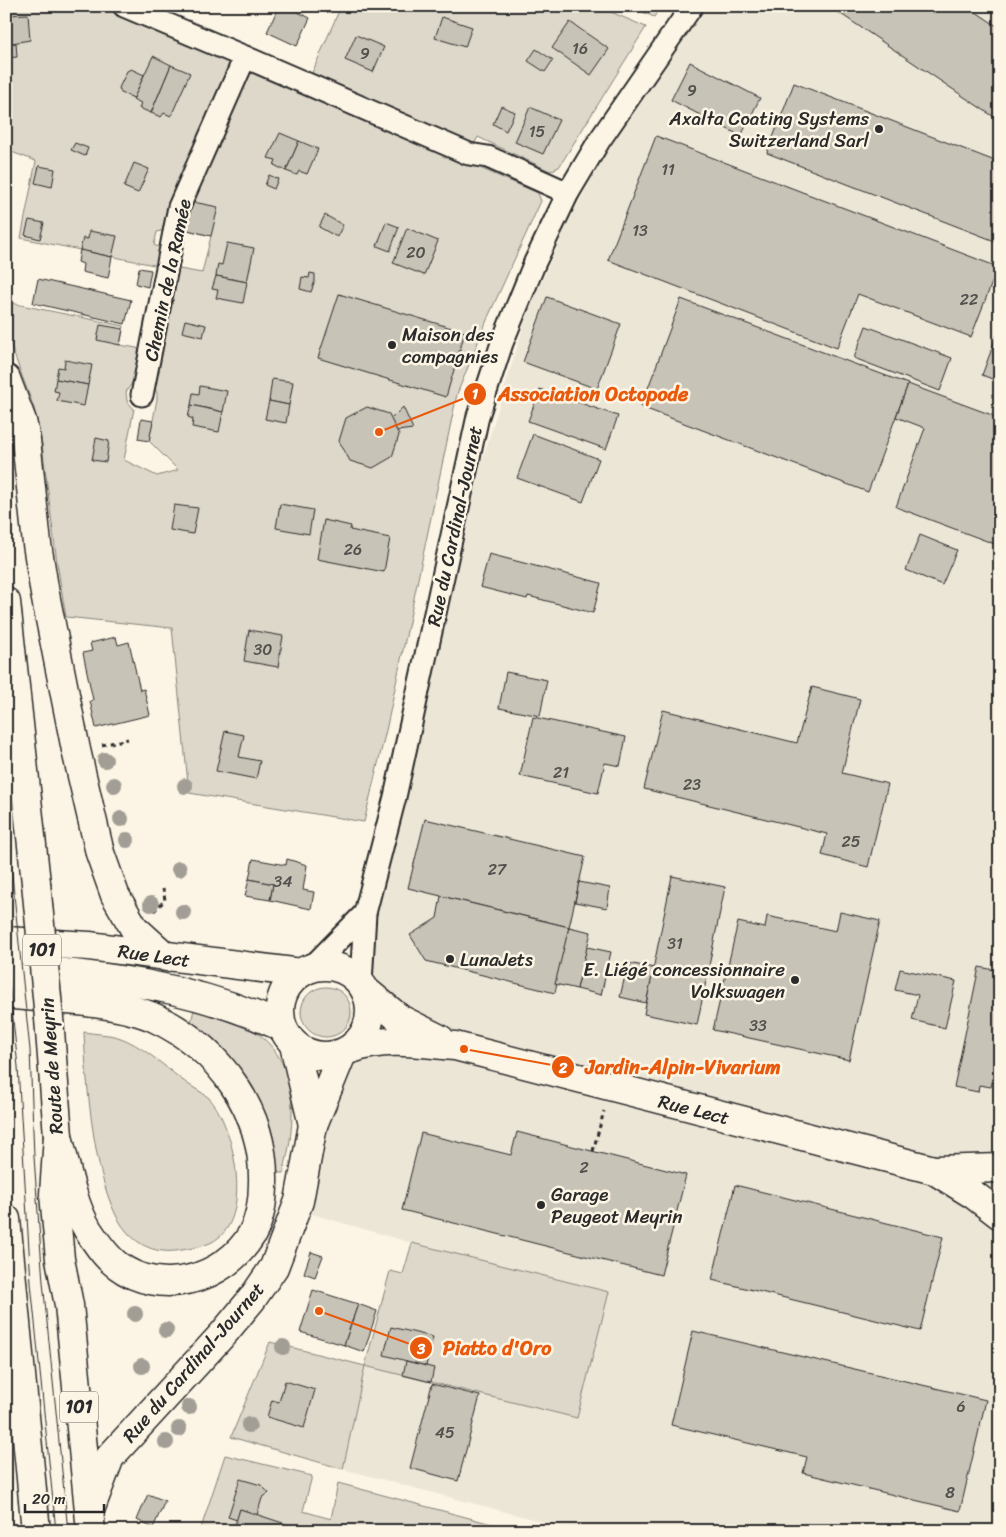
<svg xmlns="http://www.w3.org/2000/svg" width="1006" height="1537" font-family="Sriracha,sans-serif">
	<rect width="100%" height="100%" fill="#fcf5e5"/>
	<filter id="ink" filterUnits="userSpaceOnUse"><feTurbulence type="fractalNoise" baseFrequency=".02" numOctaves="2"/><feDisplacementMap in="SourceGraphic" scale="10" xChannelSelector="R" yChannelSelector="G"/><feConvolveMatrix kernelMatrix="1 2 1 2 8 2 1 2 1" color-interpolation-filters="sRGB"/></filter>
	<g filter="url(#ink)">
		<path fill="#ece6d7" d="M705,6H1000V1531H578L343,1469L365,1366L609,1292L412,1243L305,1212L479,471L528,311L572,214L612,142Z"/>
		<g fill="#ded8ca" stroke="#84827a">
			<path d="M6,6H100L226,57L230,71L164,230L157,232L154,245L161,248L159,266L21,238L36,161L6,150Z"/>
			<path d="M341,6H597L646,27L559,167L550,171L478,137L474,144L312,73Z"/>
			<path d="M629,6H661L654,17Z"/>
			<path d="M257,72L538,193L541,201L489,315L457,394L387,726L364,822L189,793L172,628L66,617L57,563L42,444L34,408L6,333V302L124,326L120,345L137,348L141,353L137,375L126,392L127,401L134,409L124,460L157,476L178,470L149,441L157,399V393L152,384L174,268L202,273L211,236L184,229L193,202L191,201L245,76Z"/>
			<circle cx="326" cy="1012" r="25"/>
			<path d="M194,1009C209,1014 224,1017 238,1023C301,1048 298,1119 283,1173H278C275,1157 275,1136 268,1120C251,1075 228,1053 191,1023Z"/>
			<path d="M84,1032C95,1034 108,1034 118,1037C140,1044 163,1065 181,1079C189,1086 201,1091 209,1098C234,1125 252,1213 218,1238C209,1246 193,1248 182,1250C161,1254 143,1249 128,1233C94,1197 86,1081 84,1032Z"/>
			<path d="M412,1243L609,1292L577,1418L365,1366L343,1469L231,1437L270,1342L365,1366L390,1271L403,1274Z"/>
			<path d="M225,1455L312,1476L303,1511L331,1519L338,1483L518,1531H200Z"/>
		</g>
		<g fill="#c8c3b7" stroke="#2b2b2b">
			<path d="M279,6H286L310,18L297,46L267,32Z"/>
			<path d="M829,6H967L1000,28V121Z"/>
			<path d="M28,14L30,40L6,44V15Z"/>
			<path d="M442,17L472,27L465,47L435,38Z"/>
			<path d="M570,22L609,49L591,75L552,48Z"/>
			<path d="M356,35L384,47L373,72L345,60Z"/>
			<path d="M16,43L17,57L6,58V44Z"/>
			<path d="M536,49L553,60L545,72L528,61Z"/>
			<path d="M153,56L171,65L151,113L139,108L141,103L133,99Z"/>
			<path d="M690,62L760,98L741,136L671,100Z"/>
			<path d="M171,65L190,73L171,116L164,113L161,117L151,113Z"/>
			<path d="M131,69L144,75L134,98L121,93L119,88L127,71Z"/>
			<path d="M794,83L1000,163V243L767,153Z"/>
			<path d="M501,106L515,112L506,131L493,124Z"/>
			<path d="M530,107L559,120L543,154L515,142Z"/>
			<path d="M280,133L299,141L286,171L274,165L276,160L268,158Z"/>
			<path d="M656,136L998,267L971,337L858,294L837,348L608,260Z"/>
			<path d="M299,141L318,149L307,174L299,171L297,175L286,171Z"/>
			<path d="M75,143L88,148L85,156L71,150Z"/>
			<path d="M134,163L149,169L138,193L124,187Z"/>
			<path d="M39,166L55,169L52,187L35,183Z"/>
			<path d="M269,175L278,179L274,189L265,185Z"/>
			<path d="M193,202L218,207L211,236L184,229Z"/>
			<path d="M325,215L343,225L337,237L319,227Z"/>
			<path d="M29,220L44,223L40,239L25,235Z"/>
			<path d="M386,222L399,227L390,251L377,246Z"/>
			<path d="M407,228L438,241L424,275L393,263Z"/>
			<path d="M89,231L117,236L112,257L80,250L83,238L88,239Z"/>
			<path d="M227,243L254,248L247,282L216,276L218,264L222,265Z"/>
			<path d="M80,250L112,257L108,278L82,272L83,264L78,262Z"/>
			<path d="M139,268L151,270L148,287L136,284Z"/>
			<path d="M310,273L315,274V281L311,292L300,289L302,277L309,278Z"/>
			<path d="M216,276L247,282L243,303L216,298L218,290L212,289Z"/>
			<path d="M38,279L131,300L125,324L33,303Z"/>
			<path d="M339,294L465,332L446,397L318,358Z"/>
			<path d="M547,297L621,324L597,389L523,362Z"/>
			<path d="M681,299L908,384L868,492L641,407Z"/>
			<path d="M185,320L206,325L203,337L182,332Z"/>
			<path d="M100,325L123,329L120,345L97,340Z"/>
			<path d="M866,326L952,358L940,391L854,358Z"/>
			<path d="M1000,327V382L982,375Z"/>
			<path d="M65,360L92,365L88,385L56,379L58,367L64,368Z"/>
			<path d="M56,379L88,385L84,406L57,401L59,392L54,391Z"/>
			<path d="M272,379L293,382L289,405L269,401Z"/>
			<path d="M908,384L1000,418V546L896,507L925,428L896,417Z"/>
			<path d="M200,386L227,391L223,412L191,405L193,393L199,394Z"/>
			<path d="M540,389L618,416L606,449L528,421Z"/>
			<path d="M269,401L289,405L286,423L265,419Z"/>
			<path d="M191,405L223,412L219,432L192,427L193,419L188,417Z"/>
			<path d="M367,407L389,414L399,435L392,457L373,468L350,461L339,441L346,418Z"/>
			<path d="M403,407L413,429L397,431L391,419Z"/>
			<path d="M141,419L153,421L149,441L138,439Z"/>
			<path d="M533,434L599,459L583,502L517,478Z"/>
			<path d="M96,438L109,441L106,462L92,460Z"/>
			<path d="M280,504L313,510L309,534L276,528Z"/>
			<path d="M174,505L198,508L193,534L170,530Z"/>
			<path d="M324,520L351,526L350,530L390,538L384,572L317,559Z"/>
			<path d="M920,535L957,550L942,585L906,570Z"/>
			<path d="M489,554L601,583L593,613L528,596L527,599L480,587Z"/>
			<path d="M249,630L283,636L278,667L244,661Z"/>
			<path d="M116,637L118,645L129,642L140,690L144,689L150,715L96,728L90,701L93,700L83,653L92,651L90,643Z"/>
			<path d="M506,672L547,680L540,716L499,708Z"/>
			<path d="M812,687L860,699L842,773L888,784L868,867L822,855L827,834L644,789L663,710L797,743Z"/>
			<path d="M533,717L626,737L620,766L605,763L598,793L520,776Z"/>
			<path d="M225,731L244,735L239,757L260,761L256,779L216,771Z"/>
			<path d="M425,819L585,857L569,927L408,888Z"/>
			<path d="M253,859L286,865L287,859L307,865L303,890L314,892L311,909L270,900L273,884L249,879Z"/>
			<path d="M672,876L725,887L697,1025L644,1014Z"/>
			<path d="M249,879L273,884L270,900L245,896Z"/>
			<path d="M579,882L610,888L607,908L575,902Z"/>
			<path d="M441,896L569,927L555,993L426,961L410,935L437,918Z"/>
			<path d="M840,912L880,921L849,1060L713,1030L738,922L765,928L767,916L836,931Z"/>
			<path d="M569,927L591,932L577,989L555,984Z"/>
			<path d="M587,947L611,952L601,995L577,989Z"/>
			<path d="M628,963L654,968L646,1003L620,997Z"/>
			<path d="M979,967L1000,971V1080L993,1079L991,1087L979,1085L978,1092L954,1087Z"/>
			<path d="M900,969L956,981L945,1028L912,1020L918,995L895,990Z"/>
			<path d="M517,1132L686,1175L661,1275L402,1210L421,1133L511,1155Z"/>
			<path d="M735,1185L943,1237L920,1331L712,1280Z"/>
			<path d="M311,1252L323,1256L315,1277L304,1273Z"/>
			<path d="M313,1290L358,1304L344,1345L300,1332Z"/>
			<path d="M358,1304L377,1311L364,1352L344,1345Z"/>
			<path d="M391,1327L433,1337L426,1366L384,1355Z"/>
			<path d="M693,1331L986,1400L960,1511L803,1473L807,1457L671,1425Z"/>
			<path d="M406,1361L434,1368L431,1382L403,1375Z"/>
			<path d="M285,1381L315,1390L304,1428L267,1417L272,1400L279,1402Z"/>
			<path d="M432,1384L480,1396L458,1481L410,1468Z"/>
			<path d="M240,1479L261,1485L269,1493L262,1498L257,1515L240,1509L237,1520L228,1517Z"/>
			<path d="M148,1494L165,1501L153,1528L137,1520Z"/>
			<path d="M240,1509L292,1526L290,1531H233Z"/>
		</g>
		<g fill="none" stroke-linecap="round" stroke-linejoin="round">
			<g stroke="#2b2b2b" stroke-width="25">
				<g id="street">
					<path d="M124,6L245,57"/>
					<path d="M142,395L179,207L245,57L469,154L488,157L568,193"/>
					<path d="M311,968L365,913"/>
					<path d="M361,983L365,913L395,797L478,416L502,343L535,262L568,193L599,141L692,6"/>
				</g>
			</g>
			<g stroke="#2b2b2b" stroke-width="31">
				<g id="primary">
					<path d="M6,379L22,421L26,440L37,544L45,594L76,750L100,853L115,895L134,928L166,957"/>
					<path d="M6,602L36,883"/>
					<path d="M6,941L89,946L301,973"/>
					<circle cx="325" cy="1011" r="45"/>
					<path d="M6,967C103,976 193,985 282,1027"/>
					<path d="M366,991L400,1019L440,1039"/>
					<path d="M6,994C48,999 119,1001 155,1018C219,1048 265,1111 263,1183C263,1199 260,1219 252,1234C225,1280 160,1298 117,1265C105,1256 96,1242 88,1230C72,1203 66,1166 58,1136"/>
					<path d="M49,1018L58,1136L54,1194L60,1259L69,1305L91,1531"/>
					<path d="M294,1045L313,1125"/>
					<path d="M351,1049C386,1037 419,1043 455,1046L934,1170L1000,1168"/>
					<path d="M934,1170L974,1195L1000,1215"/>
					<path d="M6,1219L36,1531"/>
					<path d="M90,1510L110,1457L223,1334L252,1299L274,1267L299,1201L313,1125L342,1054"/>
				</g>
			</g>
			<g stroke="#2b2b2b" stroke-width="3" stroke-dasharray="4 4" stroke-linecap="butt">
				<path d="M102,745L128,739"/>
				<path d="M154,911L165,900L163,889"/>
				<path d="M593,1151L604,1111"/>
			</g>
			<use href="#street" stroke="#fcf5e5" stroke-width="21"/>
			<use href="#primary" stroke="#fcf5e5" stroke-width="28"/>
			<g stroke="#2b2b2b" stroke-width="1">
				<path d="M6,817L30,1050L34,1157L43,1282L68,1531"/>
				<path d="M6,954L18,1067L31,1283L56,1531"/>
			</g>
			<g stroke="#2b2b2b" stroke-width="31" stroke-linecap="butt">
				<path id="primary-bridge" d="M36,883L49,1018"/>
			</g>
			<use href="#primary-bridge" stroke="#fcf5e5" stroke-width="28"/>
		</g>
		<g fill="#a29e95">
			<circle cx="105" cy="760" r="8"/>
			<circle cx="114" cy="785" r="8"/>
			<circle cx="185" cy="786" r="8"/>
			<circle cx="121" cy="819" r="8"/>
			<circle cx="127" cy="840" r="8"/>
			<circle cx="179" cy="869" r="8"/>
			<circle cx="151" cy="904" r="8"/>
			<circle cx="183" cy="912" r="8"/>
			<circle cx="135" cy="1314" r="8"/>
			<circle cx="166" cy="1330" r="8"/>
			<circle cx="283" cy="1347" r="8"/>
			<circle cx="142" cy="1366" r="8"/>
			<circle cx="189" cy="1407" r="8"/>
			<circle cx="249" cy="1425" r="8"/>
			<circle cx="179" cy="1429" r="8"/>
			<circle cx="166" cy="1442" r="8"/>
		</g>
	</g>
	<g fill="#2b2b2b" stroke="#fcf5e5" stroke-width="2">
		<circle cx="879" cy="129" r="5"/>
		<circle cx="392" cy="345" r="5"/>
		<circle cx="450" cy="959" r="5"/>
		<circle cx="795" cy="980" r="5"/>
		<circle cx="541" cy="1205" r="5"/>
	</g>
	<g text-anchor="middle" stroke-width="5" stroke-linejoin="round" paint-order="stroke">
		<g font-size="16" fill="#52514e">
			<text x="580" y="54">16</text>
			<text x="365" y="59">9</text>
			<text x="692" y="96">9</text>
			<text x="537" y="137">15</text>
			<text x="668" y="175">11</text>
			<text x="640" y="236">13</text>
			<text x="416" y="258">20</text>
			<text x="969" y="305">22</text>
			<text x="353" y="555">26</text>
			<text x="263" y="655">30</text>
			<text x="561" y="778">21</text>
			<text x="692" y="790">23</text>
			<text x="851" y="847">25</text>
			<text x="497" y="875">27</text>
			<text x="283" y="887">34</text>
			<text x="675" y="949">31</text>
			<text x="758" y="1031">33</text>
			<text x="584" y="1173">2</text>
			<text x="961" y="1412">6</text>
			<text x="445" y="1438">45</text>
			<text x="950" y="1498">8</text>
		</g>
		<g fill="#fcf5e5" stroke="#6a6863" stroke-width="1">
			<rect x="23" y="934.5" width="38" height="31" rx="4"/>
			<rect x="60" y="1391.5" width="38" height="31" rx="4"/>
		</g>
		<g font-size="18" font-weight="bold" fill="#2b2b2b">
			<text x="42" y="956">101</text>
			<text x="79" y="1413">101</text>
		</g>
		<g font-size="19" fill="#2b2b2b" stroke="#fcf5e5" text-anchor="start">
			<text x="869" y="125" text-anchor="end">Axalta Coating Systems<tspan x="869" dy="22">Switzerland Sarl</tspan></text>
			<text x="402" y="341">Maison des<tspan x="402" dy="22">compagnies</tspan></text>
			<text x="460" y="966">LunaJets</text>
			<text x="785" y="976" text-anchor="end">E. Liégé concessionnaire<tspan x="785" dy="22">Volkswagen</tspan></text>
			<text x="551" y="1201">Garage<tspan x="551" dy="22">Peugeot Meyrin</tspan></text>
		</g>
		<g font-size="19" fill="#2b2b2b" stroke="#fcf5e5">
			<text transform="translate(167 280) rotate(-78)" y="7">Chemin de la Ramée</text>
			<text transform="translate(454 526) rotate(-78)" y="7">Rue du Cardinal-Journet</text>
			<text transform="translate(154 955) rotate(8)" y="7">Rue Lect</text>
			<text transform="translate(51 1066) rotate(-94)" y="7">Route de Meyrin</text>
			<text transform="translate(694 1109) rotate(14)" y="7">Rue Lect</text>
			<text transform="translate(193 1362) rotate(-49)" y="7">Rue du Cardinal-Journet</text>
		</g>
	</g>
	<path fill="none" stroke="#e8590c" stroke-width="2" d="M379 432L475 394M464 1049L563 1067M319 1311L421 1348"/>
	<g fill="#e8590c" stroke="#fcf5e5" stroke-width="2">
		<circle cx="379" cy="432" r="5"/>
		<circle cx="464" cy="1049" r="5"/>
		<circle cx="319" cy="1311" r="5"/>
		<circle cx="475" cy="394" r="12"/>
		<circle cx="563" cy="1067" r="12"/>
		<circle cx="421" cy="1348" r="12"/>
	</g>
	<g font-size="15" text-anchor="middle" font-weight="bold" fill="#fff">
		<text x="475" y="399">1</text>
		<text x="563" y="1073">2</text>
		<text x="421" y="1354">3</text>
	</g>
	<g font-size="20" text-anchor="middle" font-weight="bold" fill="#e8590c" stroke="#fcf5e5" stroke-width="5" stroke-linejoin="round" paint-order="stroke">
		<text x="593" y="401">Association Octopode</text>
		<text x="683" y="1074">Jardin-Alpin-Vivarium</text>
		<text x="497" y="1355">Piatto d'Oro</text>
	</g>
	<rect width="1006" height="1537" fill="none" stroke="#fcf5e5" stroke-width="25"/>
	<rect x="12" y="12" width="981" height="1512" fill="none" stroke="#2b2b2b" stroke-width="2" filter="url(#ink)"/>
	<path d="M25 1504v8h79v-8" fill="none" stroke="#2b2b2b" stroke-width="2.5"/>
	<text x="32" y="1504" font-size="15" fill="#2b2b2b" stroke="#fcf5e5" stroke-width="4" paint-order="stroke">20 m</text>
</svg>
